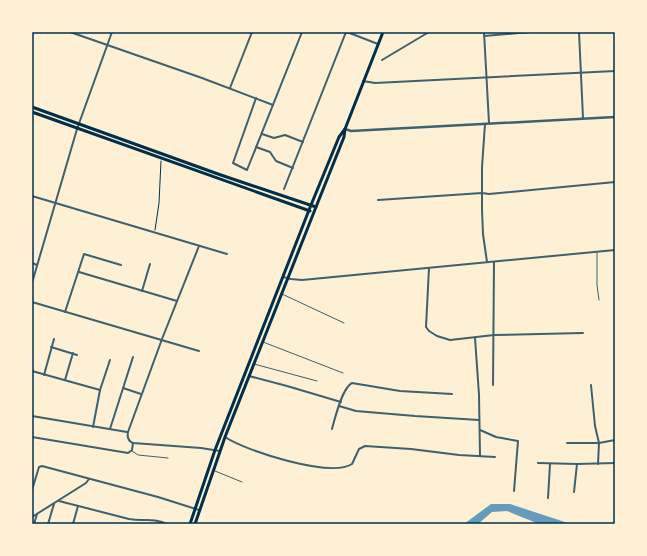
<svg xmlns="http://www.w3.org/2000/svg" width="647" height="556" font-family="'DM Sans',sans-serif">
	<rect width="100%" height="100%" fill="#fdf0d5"/>
	<path fill="#669bbc" d="M491,504H510L571,524H539L507,511L492,512L478,524H464Z"/>
	<g fill="none" stroke-linecap="round" stroke-linejoin="round">
		<path stroke="#003049" stroke-width="1" d="M155,230L159,203L161,161"/>
		<g stroke="#3f606c" stroke-width="1">
			<path d="M597,253V285L599,300"/>
			<path d="M282,294L344,323"/>
			<path d="M263,342L343,373"/>
			<path d="M254,364L317,381"/>
			<path d="M132,451L138,455L168,458"/>
			<path d="M215,471L242,482"/>
		</g>
		<g stroke="#3f606c" stroke-width="2">
			<path d="M70,32L202,78L273,105"/>
			<path d="M347,32L378,44"/>
			<path d="M484,32L489,123"/>
			<path d="M579,32L583,118"/>
			<path d="M484,36L530,32"/>
			<path d="M382,60L429,32"/>
			<path d="M363,81L375,83L615,71"/>
			<path d="M230,88L252,32"/>
			<path d="M256,98L233,163L247,170L302,32"/>
			<path d="M485,124L482,167V210L483,234L487,262"/>
			<path d="M262,134L274,138L285,135L303,142"/>
			<path d="M256,147L270,152L276,161L293,168"/>
			<path d="M284,189L346,32"/>
			<path d="M32,196L227,254"/>
			<path d="M378,200L482,193L489,194L615,182"/>
			<path d="M199,246L162,339L128,432C127,437 128,441 133,443L201,448L220,451"/>
			<path d="M32,263L37,265"/>
			<path d="M429,268L426,327L429,331L437,336L450,340L494,335L583,333"/>
			<path d="M79,272L177,301"/>
			<path d="M283,277L291,279L302,280L615,250"/>
			<path d="M32,283L77,129L112,32"/>
			<path d="M142,291L150,264"/>
			<path d="M32,302L199,351"/>
			<path d="M65,312L84,254L121,265"/>
			<path d="M475,338L479,395L480,456"/>
			<path d="M51,347L77,355"/>
			<path d="M32,371L100,390"/>
			<path d="M44,375L54,339"/>
			<path d="M249,376L287,386L341,402"/>
			<path d="M65,380L73,353"/>
			<path d="M493,385L494,262"/>
			<path d="M591,385L595,426L599,443L598,464"/>
			<path d="M123,388L141,394"/>
			<path d="M339,406L356,411L415,416L479,420"/>
			<path d="M32,416L127,432"/>
			<path d="M93,427L100,390L110,360"/>
			<path d="M110,429L133,357"/>
			<path d="M332,429C335,418 342,388 352,383L400,391L452,394"/>
			<path d="M480,430L496,437L518,441L514,491"/>
			<path d="M32,437L128,453L132,450L133,443"/>
			<path d="M225,437C246,451 330,478 352,464L359,449L365,446L411,449L459,455L495,457"/>
			<path d="M567,443H599L615,440"/>
			<path d="M538,463L577,464L615,463"/>
			<path d="M32,490L39,467L42,466L158,497L199,510"/>
			<path d="M574,492L577,464"/>
			<path d="M548,498L550,464"/>
			<path d="M59,501L129,519C144,522 152,517 167,524"/>
			<path d="M32,517L86,483L89,479"/>
			<path d="M34,524L37,514"/>
			<path d="M48,524L54,504"/>
			<path d="M73,524L78,506"/>
		</g>
		<path stroke="#3f606c" stroke-width="2.5" d="M345,129L351,131L615,117"/>
		<g stroke="#003049" stroke-width="3">
			<path d="M311,205L339,137L345,129"/>
			<path d="M316,207L344,137L345,129L383,32"/>
		</g>
		<g stroke="#003049" stroke-width="3">
			<path d="M32,107L218,174L316,207L225,437L195,524"/>
			<path d="M32,112L310,211"/>
			<path d="M190,524L215,450L311,205"/>
		</g>
	</g>
	<rect width="647" height="556" fill="none" stroke="#fdf0d5" stroke-width="66"/>
	<rect x="33" y="33" width="581" height="490" fill="none" stroke="#003049" stroke-width="1.5"/>
</svg>
